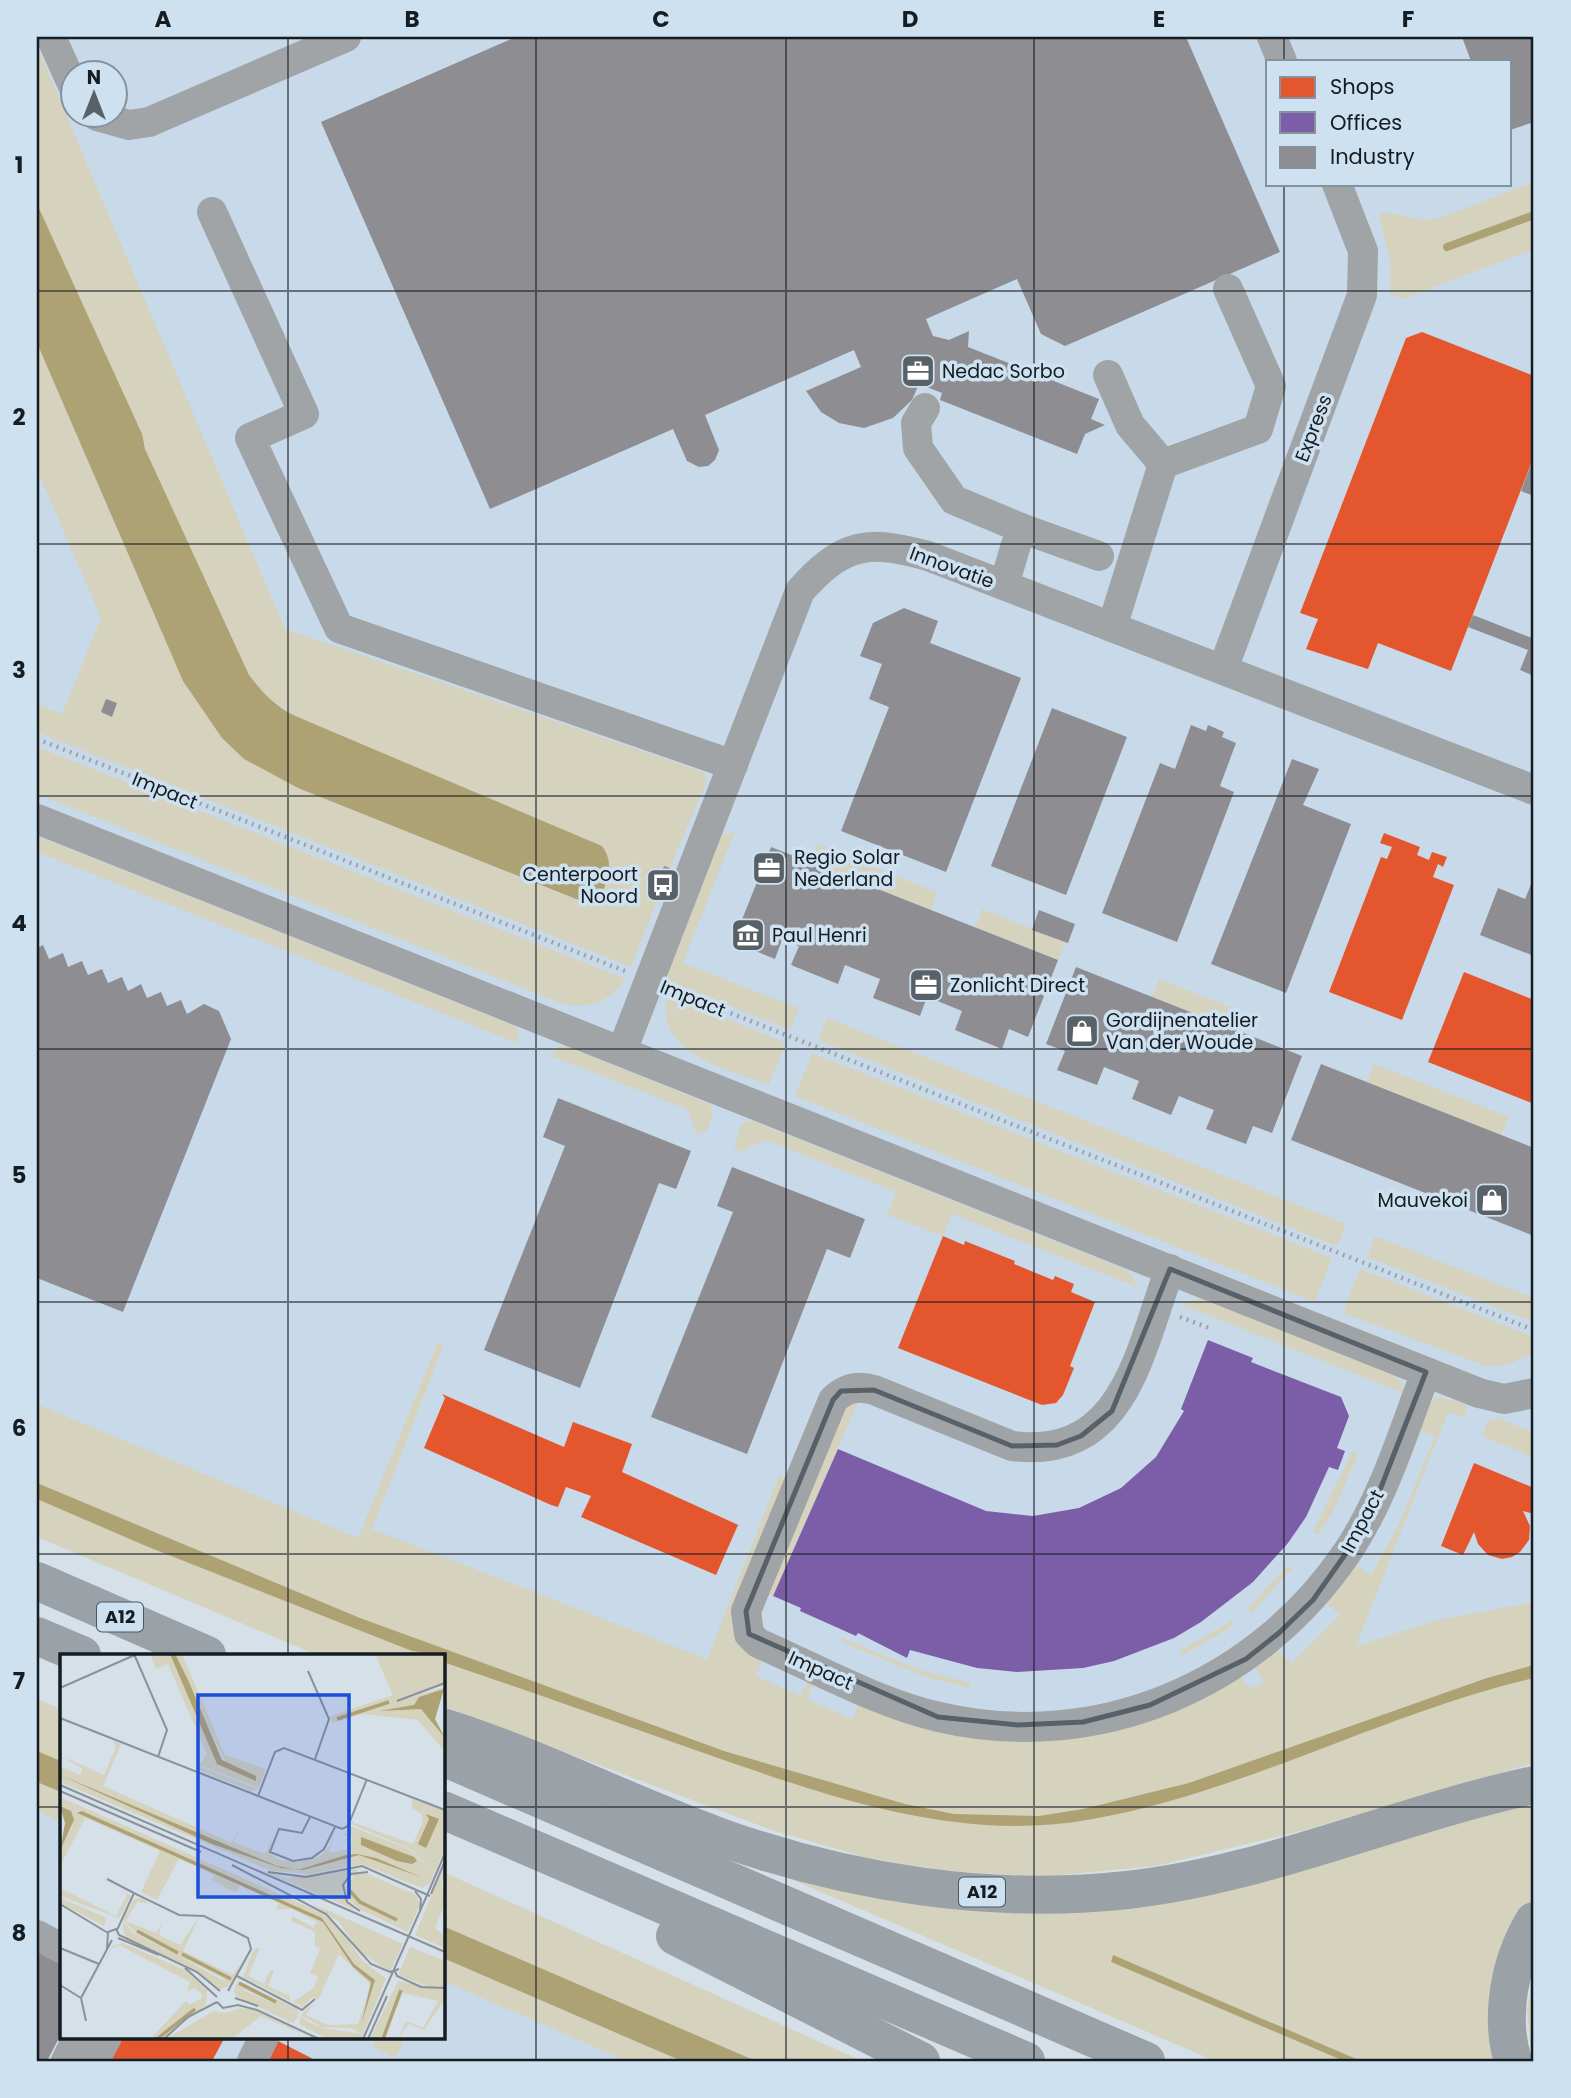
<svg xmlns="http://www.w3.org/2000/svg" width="1571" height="2098" font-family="Poppins,sans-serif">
	<rect width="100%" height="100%" fill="#d6e0e9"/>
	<g fill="#c8daea" fill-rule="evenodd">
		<path d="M37,37H1534V1671L1126,1805L37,1488ZM1268,61H1510V184H1268ZM74,74H116V116H74Z"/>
		<path d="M37,1763L61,1774V2037H443V1940L723,2061H37Z"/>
	</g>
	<g fill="#d5d2be">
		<path d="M37,46L285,629L704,772L707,781L670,868L664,866L658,881L664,883L631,967L37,732V704L62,714L101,618L37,470V343L157,621L163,623L301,789L366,815L290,719L247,681L37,225Z"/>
		<path d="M1534,182V249L1403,299L1390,294V261L1379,215L1384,212L1425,220L1439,218Z"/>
		<path d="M37,747L626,979C609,1003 588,1010 560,1003L37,794Z"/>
		<path d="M735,832L683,963L799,1008L790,1030L663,979L719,836Z"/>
		<path d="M37,836L513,1025L518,1030L517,1043L37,852Z"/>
		<path d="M818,844L938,893L931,910L811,863Z"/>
		<path d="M982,909L1066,942L1058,960L975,928Z"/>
		<path d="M1159,979L1233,1008L1226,1027L1152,997Z"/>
		<path d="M668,995L786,1043L769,1085C728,1069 652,1054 668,995Z"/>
		<path d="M827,1018L1346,1224L1337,1246L818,1040Z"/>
		<path d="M559,1046H566L710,1104L713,1114L707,1130L697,1135L687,1109L551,1056Z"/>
		<path d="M812,1053L1332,1258L1315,1302L795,1096Z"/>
		<path d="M1374,1064L1509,1117L1501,1135L1367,1082Z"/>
		<path d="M745,1121H753L1125,1269L1133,1277L1137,1287L952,1214L943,1236L887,1215L896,1192L766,1140L740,1152L734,1147L741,1125Z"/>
		<path d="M1375,1236L1534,1298V1322L1367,1257Z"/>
		<path d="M1360,1269L1534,1337V1353L1507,1365L1486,1366L1343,1313Z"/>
		<path d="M1201,1298L1395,1376L1402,1384L1403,1393L1180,1304Z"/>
		<path d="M438,1342L444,1344L372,1529L707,1659L779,1476L787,1479L737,1605L764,1658L756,1676L801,1696L809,1677L815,1680L807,1699L852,1719L860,1700L980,1735L1241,1676L1249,1688L1264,1682L1255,1667L1277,1648L1291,1664L1340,1615L1325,1602L1353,1563L1371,1575L1399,1524L1435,1436L1416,1429L1426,1404L1439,1397L1463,1403L1467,1409L1464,1417L1448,1412L1356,1646L1437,1620L1534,1602V1763L1305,1830L1156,1866L1048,1876L993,1874L942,1870L868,1858L771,1830L443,1706V1655H317L37,1537V1404L358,1538Z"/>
		<path d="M860,1398L773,1596L767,1593L843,1409Z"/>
		<path d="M1498,1418L1534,1432V1458L1482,1436L1488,1421Z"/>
		<path d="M1352,1452L1358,1454L1334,1510L1318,1535L1313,1532Z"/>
		<path d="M1288,1566L1292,1569L1251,1613L1247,1609Z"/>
		<path d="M1231,1621L1234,1625L1182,1656L1180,1651Z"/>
		<path d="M842,1638L920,1670L971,1683L970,1688L923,1676L841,1642Z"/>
		<path d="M37,1699L61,1709V1761L37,1751Z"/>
		<path d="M37,1782L61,1792V1823L37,1810Z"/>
		<path d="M1534,1798V1898L1524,1913L1500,2061H1215L651,1819L983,1903Z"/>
		<path d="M443,1872L862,2061H756L443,1926Z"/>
		<path d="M443,1958L682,2061H627L443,1981Z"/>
		<path d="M1534,1971V2061H1532L1527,2011Z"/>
		<path d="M377,2037H406L395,2058L372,2046Z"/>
	</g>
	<g fill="#aea274">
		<path d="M37,204L142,434L145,449L249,675C262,692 274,705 293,715L602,846C615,863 607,879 601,897L593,901H581L298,788L244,759L222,738L183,681L37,343Z"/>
		<path d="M37,1483L360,1618L724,1751L905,1804L954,1814L1039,1816L1083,1809L1189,1783L1487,1678L1534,1665V1678C1382,1713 1242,1794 1087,1820C947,1844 811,1790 681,1745C602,1717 522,1689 443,1662V1655L412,1651L146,1546L37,1499Z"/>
		<path d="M37,1751L61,1761V1792L37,1782Z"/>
		<path d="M443,1926L756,2061H682L649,2047L443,1958Z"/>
		<path d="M1113,1955L1361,2061H1344L1111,1962Z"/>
	</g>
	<g fill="#e4572e">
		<path d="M1422,332L1534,376V456L1451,671L1378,643L1368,669L1306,649L1318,619L1300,613L1406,338Z"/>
		<path d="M1384,833L1420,847L1417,855L1429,860L1432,852L1447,857L1443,867L1438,864L1433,877L1454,885L1402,1020L1329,992L1381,857L1387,859L1392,847L1380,843Z"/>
		<path d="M1464,972L1534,1000V1104L1428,1062Z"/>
		<path d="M943,1236L964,1245L965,1241L1015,1261L1014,1264L1053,1280L1055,1276L1074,1284L1071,1292L1095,1302L1070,1366L1074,1368L1063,1395L1056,1403L1042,1405L898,1348Z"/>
		<path d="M442,1394L564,1447L573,1422L632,1444L622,1472L745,1528L738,1525L716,1575L581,1517L591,1496L566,1487L558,1507L551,1505L424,1448L445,1398Z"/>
		<path d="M1474,1463L1534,1488V1514L1523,1511L1530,1526L1529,1540L1520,1552L1512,1557L1502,1559L1488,1555L1478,1544L1474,1532L1463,1555L1441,1546Z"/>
		<path d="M114,2037H225L212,2061H102Z"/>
		<path d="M276,2040L317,2061H265Z"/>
	</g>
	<path fill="#7b5ea7" d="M1208,1340L1253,1358L1251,1362L1341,1397L1349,1416L1337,1448L1345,1451L1338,1470L1329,1467L1306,1517L1288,1543L1253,1582L1201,1622L1174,1638L1114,1661L1083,1668L1017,1672L977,1668L910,1650L907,1658L858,1633L856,1636L800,1611L801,1608L773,1596L838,1449L986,1511L1033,1516L1079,1508L1121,1488L1156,1457L1184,1411L1181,1409Z"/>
	<g fill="#8d8d92">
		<path d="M516,37H1186L1280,252L1065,346L1041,334L1017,279L926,319L933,336L949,340L969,331L968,347L1099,399L1091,419L1105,425L1085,434L1077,454L940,400L942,393L919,384L912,400L893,418L864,428L839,423L821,412L806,391L861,367L854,350L705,415L719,450L715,460L708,466L699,467L687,461L673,429L490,509L321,122Z"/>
		<path d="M1462,37H1534V122L1510,130V61H1471Z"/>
		<path d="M1532,462H1534V496L1521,491Z"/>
		<path d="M904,608L938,621L930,643L1021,678L946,872L841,831L889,707L869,699L882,664L860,656L873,623Z"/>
		<path d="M1473,615L1532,638L1534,633V676L1520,670L1528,650L1468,627Z"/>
		<path d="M106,699L117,703L112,717L101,712Z"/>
		<path d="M1052,708L1127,737L1066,895L991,866Z"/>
		<path d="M1191,725L1206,731L1208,725L1224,732L1222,737L1236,743L1220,786L1234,792L1177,942L1102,913L1160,763L1175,769Z"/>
		<path d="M1292,759L1319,769L1303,805L1351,824L1286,993L1211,964Z"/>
		<path d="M771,847L1058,960L1028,1037L1009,1029L1002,1049L955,1030L962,1011L945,1004L927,997L920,1016L873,998L880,979L845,965L838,984L791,965L799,946L782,940L775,959L733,942Z"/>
		<path d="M664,866L670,868L664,883L658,881Z"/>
		<path d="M1534,877V956L1480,935L1498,888L1525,899Z"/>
		<path d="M1039,910L1075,924L1068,943L1032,930Z"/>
		<path d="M43,945L49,959L63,953L68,967L82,961L88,975L102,969L108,983L122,977L128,991L141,984L147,998L161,992L167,1006L181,1000L187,1014L204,1004L219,1011L231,1039L123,1312L37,1278V948Z"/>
		<path d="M1076,967L1302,1056L1272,1133L1253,1126L1246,1144L1206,1129L1214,1110L1196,1103L1179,1096L1171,1115L1132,1099L1139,1081L1104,1067L1097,1085L1057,1070L1065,1051L1046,1044Z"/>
		<path d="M1321,1064L1534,1148V1236L1291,1140Z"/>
		<path d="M558,1098L691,1151L676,1189L659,1183L580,1388L484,1350L565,1146L543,1137Z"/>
		<path d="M732,1167L865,1219L850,1258L827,1249L747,1454L651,1417L733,1212L717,1206Z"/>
		<path d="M37,1944L61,1956V2034L47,2061H37Z"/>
	</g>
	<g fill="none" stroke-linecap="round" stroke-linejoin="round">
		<path stroke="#aea274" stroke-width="8" d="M1447,247L1534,215"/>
		<g stroke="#9ea3a8" stroke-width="4.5" stroke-dasharray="2 5" stroke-linecap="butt">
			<path d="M37,739L625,971"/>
			<path d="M672,990L1534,1330"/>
			<path d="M1180,1317L1212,1329"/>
		</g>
		<g stroke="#a0a4a7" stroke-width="30">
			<path d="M51,37L74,88"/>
			<path d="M1272,37L1282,61"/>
			<path d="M97,116L129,125L149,122L346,37"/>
			<path d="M212,212L304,414L250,438L339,628L733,765"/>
			<path d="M1108,375L1130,425L1163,464"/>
			<path d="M925,408L916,423L918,448L954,500L1021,528L1004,585"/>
			<path d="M1021,528L1099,556"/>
			<path d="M1112,627L1163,464L1258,429L1271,386L1228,289"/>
			<path d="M1223,669L1362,295L1363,251L1337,184"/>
			<path d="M37,819L1479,1393L1504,1399L1534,1393"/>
			<path d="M622,1051L800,591C843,543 867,539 928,556L1534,790"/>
			<path d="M1170,1269C1139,1351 1125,1460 1012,1446L874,1390C858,1385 845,1388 833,1400L746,1611L749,1634L758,1643C816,1668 877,1703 939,1717C1098,1754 1258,1685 1348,1551C1384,1497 1403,1432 1426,1372"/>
			<path d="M37,1935L61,1948"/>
			<path d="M66,2061L78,2037"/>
			<path d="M94,2061L107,2037"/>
			<path d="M252,2061L264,2037"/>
		</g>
		<g stroke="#9aa1a7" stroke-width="38">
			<path d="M37,1581L207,1655"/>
			<path d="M37,1636L82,1655"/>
			<path d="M443,1727C538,1757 629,1804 723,1838C850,1883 992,1905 1127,1890C1265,1875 1398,1814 1534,1785"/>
			<path d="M443,1757L1146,2061"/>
			<path d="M443,1810L1026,2061"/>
			<path d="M675,1936L921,2061"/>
			<path d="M1513,2061C1499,2016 1510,1960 1534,1921"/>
		</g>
	</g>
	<path fill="none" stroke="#596168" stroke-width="5" stroke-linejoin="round" d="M1170,1269L1426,1372L1378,1495L1349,1549L1313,1600L1280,1632L1246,1659L1150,1705L1083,1722L1018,1725L938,1717L749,1634L746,1611L833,1400L841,1391L874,1390L1012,1446L1057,1445L1081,1436L1112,1411Z"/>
	<path fill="none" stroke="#151c22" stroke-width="2" stroke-opacity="0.55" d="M288,37V1655M536,37V2061M786,37V2061M1034,37V2061M1284,37V61M1284,184V2061M37,291H1534M37,544H1534M37,796H1534M37,1049H1534M37,1302H1534M37,1554H1534M37,1807H61M443,1807H1534M288,2037V2061"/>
	<defs>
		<g id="office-square" transform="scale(1.75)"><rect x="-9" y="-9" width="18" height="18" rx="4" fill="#596168" stroke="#cee1f1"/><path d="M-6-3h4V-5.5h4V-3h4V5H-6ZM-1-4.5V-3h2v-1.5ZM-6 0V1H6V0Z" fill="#fff"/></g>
		<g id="bus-square" transform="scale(1.75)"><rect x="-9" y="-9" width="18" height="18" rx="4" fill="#596168" stroke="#cee1f1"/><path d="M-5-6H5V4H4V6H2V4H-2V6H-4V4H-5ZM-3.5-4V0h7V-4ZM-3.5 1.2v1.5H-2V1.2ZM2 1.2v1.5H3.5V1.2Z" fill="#fff"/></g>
		<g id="museum-square" transform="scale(1.75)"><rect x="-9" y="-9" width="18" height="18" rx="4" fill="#596168" stroke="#cee1f1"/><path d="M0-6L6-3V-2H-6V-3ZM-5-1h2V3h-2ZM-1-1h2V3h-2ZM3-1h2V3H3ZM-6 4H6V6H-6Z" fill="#fff"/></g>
		<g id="shop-square" transform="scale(1.75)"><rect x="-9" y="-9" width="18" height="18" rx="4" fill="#596168" stroke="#cee1f1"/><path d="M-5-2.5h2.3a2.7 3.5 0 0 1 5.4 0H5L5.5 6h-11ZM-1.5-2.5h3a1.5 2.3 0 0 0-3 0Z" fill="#fff"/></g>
	</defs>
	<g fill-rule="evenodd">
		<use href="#office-square" x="918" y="371"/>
		<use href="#office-square" x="769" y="868"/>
		<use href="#bus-square" x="663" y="885"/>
		<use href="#museum-square" x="748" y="935"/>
		<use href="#office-square" x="926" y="985"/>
		<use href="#shop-square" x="1082" y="1031"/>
		<use href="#shop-square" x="1492" y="1200"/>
	</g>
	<g text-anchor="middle" stroke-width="7" stroke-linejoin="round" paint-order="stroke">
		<g fill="#cee1f1" stroke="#4c5760" stroke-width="2">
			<rect x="97" y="1602.5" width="46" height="29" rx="5"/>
			<rect x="959" y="1877.5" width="46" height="29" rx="5"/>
		</g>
		<g font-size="18" font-weight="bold" fill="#151c22">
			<text x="120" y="1623">A12</text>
			<text x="982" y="1898">A12</text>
		</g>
		<g font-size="19" fill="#151c22" stroke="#cee1f1" text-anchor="start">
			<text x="942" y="378">Nedac Sorbo</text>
			<text x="794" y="864">Regio Solar<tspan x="794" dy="22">Nederland</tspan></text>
			<text x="638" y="881" text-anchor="end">Centerpoort<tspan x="638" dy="22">Noord</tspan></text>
			<text x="772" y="942">Paul Henri</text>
			<text x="950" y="992">Zonlicht Direct</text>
			<text x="1106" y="1027">Gordijnenatelier<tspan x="1106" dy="22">Van der Woude</tspan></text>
			<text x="1468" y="1207" text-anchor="end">Mauvekoi</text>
		</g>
		<g font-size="19" fill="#151c22" stroke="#cee1f1">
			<text transform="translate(1313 428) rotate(-69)" y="7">Express</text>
			<text transform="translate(952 567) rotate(20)" y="7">Innovatie</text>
			<text transform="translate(165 790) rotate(22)" y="7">Impact</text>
			<text transform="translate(693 998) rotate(22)" y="7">Impact</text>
			<text transform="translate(1362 1521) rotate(-62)" y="7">Impact</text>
			<text transform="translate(821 1670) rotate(24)" y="7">Impact</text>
		</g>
	</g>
	<g transform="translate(60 1654)">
		<rect width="385" height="385" fill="#d6e0e9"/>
		<path d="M90,0H110L153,100L166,110L114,0H122L165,101L206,115L199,134L139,111L147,100L108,10L96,15ZM315,0H385V29L335,48L385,33L361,55L385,84V98L358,66L303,60L272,69L270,62L333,41ZM53,87L61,90L43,132L172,189L180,170L174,188L205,200L213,183L209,198L219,206L238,208L259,203L270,192L276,175L269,199L289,195L293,184L280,179H287L290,172L349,195L373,217L351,195L291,170L294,166V169L353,190L363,167L361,159L352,155V145L385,157V194L370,229L362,234L302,210L249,220L212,217L0,128V112L20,121L23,115L1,102L44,121L56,93ZM139,112L198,135L192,137L138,116ZM0,143L262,259L282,277L302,306L326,325L301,385H267L239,370L241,362L249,368L263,374L302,380L291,374L262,373L241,361L249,353L253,351L246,361L268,371L298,370L311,331L279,300L258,346L252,343L243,353L233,348L254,334L258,323L250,319L260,295L255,292V278L231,267L232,262L253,273L257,268L232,255H216L219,248L180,231L176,239L152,226L154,221L119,205L97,246L81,238L100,197L25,164L0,212V197L13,171L7,155L0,152ZM22,157L262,264L294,310L315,326L301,370L311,328L293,313L263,268L18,160ZM385,210V228L381,225L385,249L375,274L385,282V294L355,281ZM286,214L310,217L299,216L282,238L298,257L200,216L228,224ZM305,219L356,241L360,250L348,278L301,256L287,244L285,231L291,222ZM0,234L56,262L67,241L58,234L71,242L59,264L0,242ZM0,244L47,264L44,272L0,249ZM81,244L90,250L77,248L66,267L96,279L102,270L99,281L120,291L139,263L123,297L173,321L182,308L171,331L74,277L63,266L74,245ZM253,250L343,290L330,318L300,298L279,268ZM62,267L74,279L161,323L170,332L159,335L135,316L65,283ZM63,289L125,316L147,336L146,351L102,385H90L126,347L129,351L142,344L141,339L134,334L127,338L130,328L59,291L52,294L37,323L52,292ZM350,293L385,307V333L372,334L338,321ZM200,294L188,322L204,330L210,316L214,317L208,332L230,342V347L183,323L194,295ZM178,327L237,355L239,360L175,333ZM338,327L385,336V345L364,376L348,370L338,385L346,367L363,374L378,347L343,339L323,382L326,385H310ZM174,334L186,336L239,361L234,369L230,368L176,342ZM180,354L194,356L255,385L201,362L172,385H106L154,357L167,359Z" fill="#d5d2be" fill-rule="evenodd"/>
		<path d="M110,0H115L128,26L162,106L196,122V127L157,110ZM384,35L375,65L385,84L361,55L319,57L354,51L359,43ZM0,121L217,212L238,216L286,201L297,200L316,204L361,223L299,201L243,216L221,214L152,190ZM0,152L11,157L14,166L0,197L5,169ZM22,157L262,264L294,310L315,326L301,371L311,328L293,313L263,268L17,159ZM366,160L379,165L366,194L358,190L369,165ZM301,183L354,203L357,207L352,210L337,207L301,191Z" fill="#aea274"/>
		<path fill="none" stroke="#aea274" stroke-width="3.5" d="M277,65L329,48M290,237L300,248L337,266M77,277L118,299M122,300L171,325M179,329L216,348M97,385L135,355M323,385L341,336"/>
		<path fill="none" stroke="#899299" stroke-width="2" d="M74,0L107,76L98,103M248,17L269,65L255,105M0,34L77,0M337,47L385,29M0,64L282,175L288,172L307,125M0,131L385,298M0,137L141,198M198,142L215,98L224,94L385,156M250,163L242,179L219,175L210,198L233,207L252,204L264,195L275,173M172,211L266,260L311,310L330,318L339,315M208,218L246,223L302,212L370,242M47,225L74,239M355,237L361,245L360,256M368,239L385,199M371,240L385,207M0,250L48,279M300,257L287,248L283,231L291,220L308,218M57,276L74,239L119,261L144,262L188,284L191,295L168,337M58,284L99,301M0,294L39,310M47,295L48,278L56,275L59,281L137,318L160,337M125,314L157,343M334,315L337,322L361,333L385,334M177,322L242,356L255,345M0,331L21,344M175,344L198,352M157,348L163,354L178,351L197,356L259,385M26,367L21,344L52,286M104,385L128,363L157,348M303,385L368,239M308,385L327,342"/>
		<path fill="#1d4ed8" fill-opacity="0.15" stroke="#1d4ed8" stroke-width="3.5" d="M138,41H289V243H138Z"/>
		<rect width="385" height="385" fill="none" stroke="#151c22" stroke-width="3.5"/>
	</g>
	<rect width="1571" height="2098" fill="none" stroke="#cee1f1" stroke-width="77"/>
	<rect x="1266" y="60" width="245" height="126" fill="#cee1f1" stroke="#84929e" stroke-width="2"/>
	<rect x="1280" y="77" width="35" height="21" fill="#e4572e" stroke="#84929e" stroke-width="2"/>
	<text x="1330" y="94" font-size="21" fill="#151c22">Shops</text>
	<rect x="1280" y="112" width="35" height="21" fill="#7b5ea7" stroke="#84929e" stroke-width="2"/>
	<text x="1330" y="130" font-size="21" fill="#151c22">Offices</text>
	<rect x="1280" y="147" width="35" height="21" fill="#8d8d92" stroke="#84929e" stroke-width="2"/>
	<text x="1330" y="164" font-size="21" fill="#151c22">Industry</text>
	<g transform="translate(94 94)"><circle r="33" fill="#cee1f1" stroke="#84929e" stroke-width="2"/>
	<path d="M0-5L12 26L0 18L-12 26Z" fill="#596168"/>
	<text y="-10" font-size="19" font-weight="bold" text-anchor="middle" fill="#151c22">N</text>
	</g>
	<rect x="38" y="38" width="1494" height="2022" fill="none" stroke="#151c22" stroke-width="2.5"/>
	<g font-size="23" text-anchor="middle" font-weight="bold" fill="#151c22">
		<text x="163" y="27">A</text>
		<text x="412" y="27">B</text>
		<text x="661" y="27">C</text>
		<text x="910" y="27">D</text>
		<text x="1159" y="27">E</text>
		<text x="1408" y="27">F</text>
		<text x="19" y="173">1</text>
		<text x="19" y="425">2</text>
		<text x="19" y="678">3</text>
		<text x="19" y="931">4</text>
		<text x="19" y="1183">5</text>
		<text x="19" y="1436">6</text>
		<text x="19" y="1689">7</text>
		<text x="19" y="1941">8</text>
	</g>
</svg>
